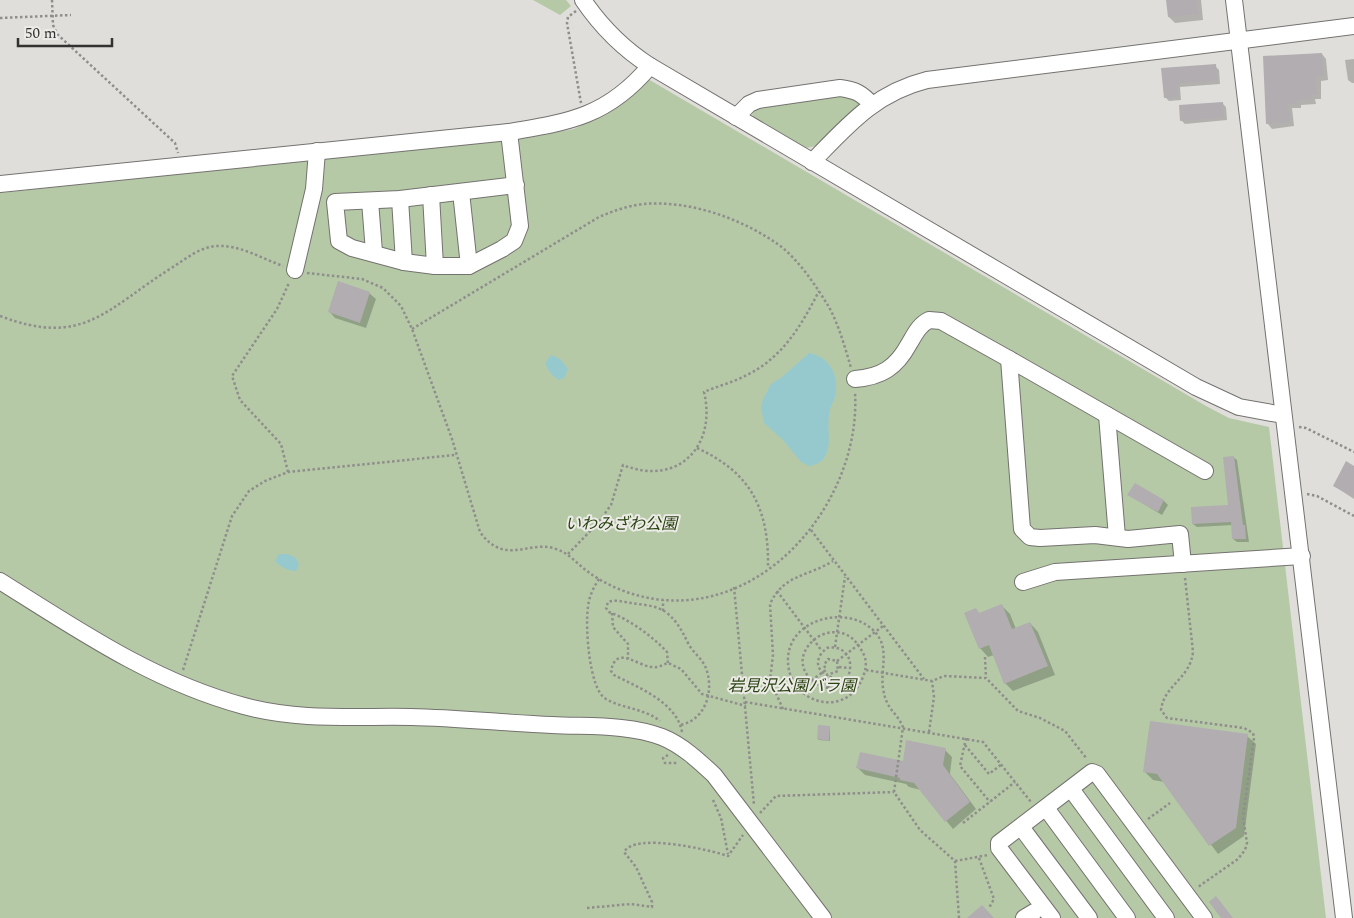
<svg xmlns="http://www.w3.org/2000/svg" width="1354" height="918" font-family="Spectral,'Noto Sans JP',serif">
	<rect width="100%" height="100%" fill="#e0deda"/>
	<g fill="#b5c9a7">
		<path d="M533,0H566L571,6L560,15Z"/>
		<path d="M648,79L1206,406L1229,418L1269,427L1326,918H0V193L531,137L574,129L613,109Z"/>
		<path d="M846,92L861,102L816,146L806,148L755,119L752,114L756,105Z"/>
	</g>
	<g fill="#96c9ce">
		<path d="M809,353C831,357 841,378 834,400C832,405 829,409 829,415C826,434 837,461 809,466L801,462L783,440L764,423L761,407L763,399L771,384L782,377Z"/>
		<path d="M551,355L560,359L568,369L564,378L559,380C552,376 548,371 545,363Z"/>
		<path d="M279,554H287L296,558L299,565L296,571C289,571 280,567 275,561Z"/>
	</g>
	<g fill="#0003">
		<path d="M1167,0H1201L1203,20L1175,23L1169,17Z"/>
		<path d="M1322,54L1326,59L1328,80L1321,81V99H1315L1316,104L1301,105V108H1292L1294,126L1272,129L1268,124L1264,58Z"/>
		<path d="M1354,59V83H1352L1348,80L1345,60Z"/>
		<path d="M1215,66L1219,70L1220,84L1180,87L1181,100L1169,101L1165,97L1163,69Z"/>
		<path d="M1222,103L1226,107L1227,120L1185,124L1181,120Z"/>
		<path d="M369,293L376,299L366,328L335,318L329,311Z"/>
		<path d="M1233,457L1237,460L1249,542H1237L1233,539V525L1197,527L1193,524L1229,506Z"/>
		<path d="M1354,467V499L1334,486Z"/>
		<path d="M1129,495L1164,501L1168,505L1162,515Z"/>
		<path d="M1002,606L1010,614L1016,629L1030,623L1038,632L1055,675L1013,691L1005,683L994,655L988,657L980,648L976,610L980,614Z"/>
		<path d="M830,727V741L819,740L818,739Z"/>
		<path d="M1247,736L1256,744L1244,836L1218,854L1164,782L1153,780L1145,772Z"/>
		<path d="M945,750L952,757L950,774L976,809L953,829L921,790L909,787L906,784L865,775L858,768L904,762Z"/>
	</g>
	<g fill="#b1adb0">
		<path d="M1166,0H1196L1198,14L1168,17Z"/>
		<path d="M1322,53L1324,76H1316L1317,95H1311L1312,99L1297,100V104H1288L1290,122L1266,124L1263,56Z"/>
		<path d="M1216,64L1217,81L1177,83L1178,97L1164,98L1161,68Z"/>
		<path d="M1223,102L1224,117L1180,121L1179,105Z"/>
		<path d="M338,281L370,292L360,323L328,312Z"/>
		<path d="M1234,456L1243,525H1245L1246,539H1232L1231,522L1192,524L1191,507L1228,505L1223,457Z"/>
		<path d="M1346,461L1354,466V497L1333,486Z"/>
		<path d="M1135,483L1164,500L1158,512L1127,495Z"/>
		<path d="M1002,604L1012,629L1030,622L1048,666L1004,684L989,645L979,649L964,613L976,608L979,613Z"/>
		<path d="M1150,721L1248,734L1236,828L1209,846L1157,774L1143,772Z"/>
		<path d="M818,725L830,726L829,741L817,739Z"/>
		<path d="M906,740L946,748L943,765L970,802L945,822L914,783L900,780V778L856,768L860,752L903,761Z"/>
		<path d="M1216,896L1233,918H1221L1209,902Z"/>
		<path d="M982,905L994,918H967Z"/>
	</g>
	<g fill="none" stroke-linecap="round" stroke-linejoin="round">
		<g stroke="#74726f" stroke-width="18">
			<g id="minor">
				<path d="M583,0C602,28 622,48 650,66L1196,387L1239,407L1283,415"/>
				<path d="M1234,0L1344,918"/>
				<path d="M736,117L749,104L758,100L840,88C855,90 862,93 872,105"/>
				<path d="M509,132L520,226L514,241L502,249L469,266H435L404,262L352,248L339,241L335,202L400,199L516,185"/>
				<path d="M812,162C848,125 875,93 927,80L1354,26"/>
				<path d="M0,184L509,132C570,122 608,116 650,66"/>
				<path d="M461,192L469,266"/>
				<path d="M431,195L435,266"/>
				<path d="M400,199L404,262"/>
				<path d="M370,201L374,252"/>
				<path d="M295,270L314,189L317,151"/>
				<path d="M855,379C881,377 896,368 909,344C915,334 919,325 929,320L941,321L1009,359"/>
				<path d="M1107,415L1117,537"/>
				<path d="M1183,564L1180,534L1128,539L1095,535L1040,538L1030,537L1022,529L1009,359L1205,471"/>
				<path d="M0,581C78,630 154,682 244,706C298,721 356,716 411,717C458,718 505,723 552,725C588,727 628,724 662,737C682,745 699,761 714,775L823,918"/>
				<path d="M1023,582L1055,572L1302,556"/>
				<path d="M1071,789L1166,918"/>
				<path d="M1046,808L1127,918"/>
				<path d="M1021,827L1089,918"/>
				<path d="M1024,918L1034,912"/>
				<path d="M1052,918L999,848V843L1092,772L1097,774L1204,918"/>
			</g>
		</g>
		<g stroke="#8f8e8b" stroke-width="2.5" stroke-dasharray="2.5 2.5" stroke-linecap="butt">
			<path d="M52,0L53,25L57,34L175,143L178,153"/>
			<path d="M576,11L568,17L567,23L581,103"/>
			<path d="M0,18L71,15"/>
			<path d="M307,273L362,279L383,288L401,306L412,329L452,439L480,532C505,567 530,539 556,549C569,553 576,563 587,571C608,587 637,598 664,600C773,609 861,495 855,393"/>
			<path d="M0,316C84,348 106,309 173,267C187,258 200,247 217,246C240,245 261,258 283,266"/>
			<path d="M412,329L599,217C613,211 627,206 643,204C689,200 741,218 779,245C799,260 816,286 829,307C839,326 845,347 851,368"/>
			<path d="M1299,427L1306,428L1354,452"/>
			<path d="M697,448C752,473 769,510 768,568"/>
			<path d="M288,472L281,444L240,400L232,376L277,309L289,283"/>
			<path d="M1307,494L1317,496L1354,516"/>
			<path d="M811,530L924,679"/>
			<path d="M568,554L598,523L611,505L623,465C678,487 717,446 704,392C718,386 734,382 747,375C783,357 801,326 819,291"/>
			<path d="M1185,578L1193,652C1190,679 1164,685 1161,710L1167,718L1244,728L1253,733L1254,738L1243,817L1247,843L1245,850L1238,859L1198,887"/>
			<path d="M599,579C593,588 589,597 588,607C585,626 589,690 606,699C624,709 643,708 660,721"/>
			<path d="M734,587L754,805"/>
			<path d="M777,591L822,651"/>
			<path d="M663,611V600"/>
			<path d="M612,613L613,627L628,644V659"/>
			<path d="M835,647L845,577"/>
			<path d="M985,657L986,678"/>
			<path d="M837,661L883,626"/>
			<path d="M668,663L667,652C651,635 630,620 609,612L606,608L608,602C615,599 623,602 631,603C643,605 657,605 667,613C678,622 683,633 689,645C694,653 701,658 705,666C715,688 707,720 680,725"/>
			<path d="M839,667L850,668"/>
			<path d="M183,670L232,516L249,491L265,481L288,472L455,455"/>
			<path d="M866,670L932,681L944,676L986,678L1018,711L1040,718L1065,731L1087,759"/>
			<path d="M828,688L831,675"/>
			<path d="M800,690C808,683 817,676 826,670L824,665L828,659L837,661L838,671L827,675C814,669 816,656 827,648C840,645 852,654 850,669C844,713 775,672 815,639C823,632 837,630 847,635C855,639 860,647 864,655C867,662 866,669 863,677C846,721 786,703 788,658C790,618 847,605 873,630C891,647 880,668 883,688C886,710 896,711 903,727L894,792L920,830L955,861L959,918"/>
			<path d="M745,702L983,742L1031,802"/>
			<path d="M783,709L770,680L773,655L770,604C784,574 807,577 833,561"/>
			<path d="M682,732C677,702 637,687 614,675L611,671C617,642 640,670 657,667C660,667 664,664 668,663L681,669L702,694L746,706"/>
			<path d="M929,732L934,697L932,681"/>
			<path d="M966,738L960,766L990,802"/>
			<path d="M965,745L989,774L1002,764"/>
			<path d="M668,755L663,758L665,763H677"/>
			<path d="M713,800L721,818L728,854"/>
			<path d="M760,813L776,796L894,792"/>
			<path d="M1148,819L1170,803"/>
			<path d="M963,823L1015,782"/>
			<path d="M979,858L994,899L989,908"/>
			<path d="M955,861L988,855"/>
			<path d="M587,908L631,904L652,907V902L636,867L624,852C635,832 710,850 728,856L743,835"/>
		</g>
		<use href="#minor" stroke="#fff" stroke-width="16"/>
	</g>
	<g text-anchor="middle" stroke-width="4" stroke-linejoin="round" paint-order="stroke">
		<g font-size="16" font-style="italic" fill="#294310" stroke="#edebe7">
			<text x="621" y="529">いわみざわ公園</text>
			<text x="792" y="691">岩見沢公園バラ園</text>
		</g>
	</g>
	<path d="M18 38v8h94v-8" fill="none" stroke="#333231" stroke-width="2.5"/>
	<text x="25" y="38" font-size="15" fill="#333231" stroke="#edebe7" stroke-width="4" paint-order="stroke">50 m</text>
</svg>
